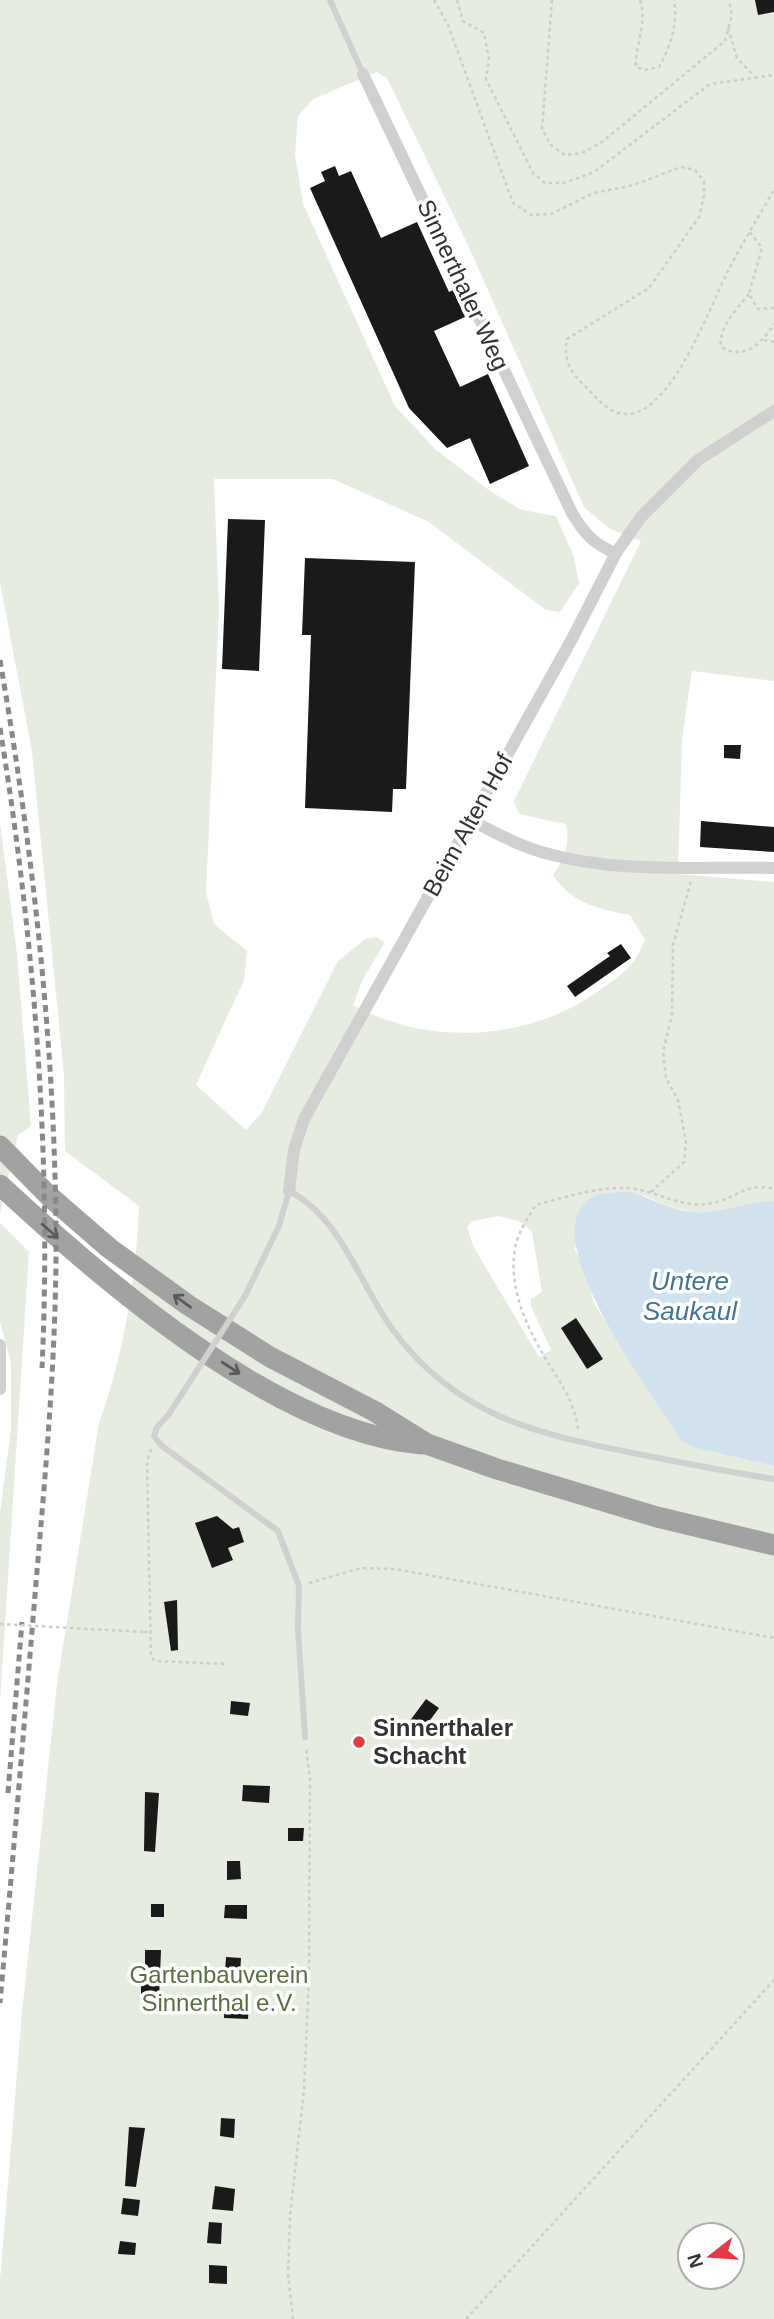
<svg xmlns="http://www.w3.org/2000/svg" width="774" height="2319" font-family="Arial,sans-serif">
	<rect width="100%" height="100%" fill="#fff"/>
	<g fill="#e6ecdf" fill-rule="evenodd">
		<path d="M0,0H774V681L692,671L682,739L678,874L774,882V1201C753,1201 734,1209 713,1212C687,1215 666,1205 643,1195L574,1248L585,1270L594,1303L681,1440L692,1447L774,1466V2319H0V2280L22,2013L57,1684L99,1423C124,1354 136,1279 139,1206L65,1151L64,1075L32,751L0,583ZM377,72L387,78L468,245L584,507L610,529L641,541L514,801L519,814L565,824C572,839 563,863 553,875C571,903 598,909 630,915L645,940C632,970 625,971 600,990C530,1041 428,1047 353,1005L363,979L385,942L376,937L365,939L338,961L261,1114L246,1130L196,1085L244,980L247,951L214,924L206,892L219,608L214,479H333L429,522L546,610L560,612L579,583L574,557L556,516L522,510L490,491L436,450L395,406L303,204L295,155L298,116L313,99ZM499,1216L521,1222L532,1232L542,1292L531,1299V1306L551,1350L539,1357L473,1246L467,1227L473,1221ZM690,2235H732V2277H690Z"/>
		<path d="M0,823L17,954L31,1126L18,1135L0,1213Z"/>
		<path d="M0,1223L29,1252L0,1702V1513L11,1430V1363L0,1322Z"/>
	</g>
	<path fill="#cfe2ee" d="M629,1192C651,1197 670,1210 692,1212C720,1215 746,1201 774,1201V1466L692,1447L681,1440C656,1399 535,1241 588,1200C599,1191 616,1193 629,1192Z"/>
	<g fill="#1a1a1a">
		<path d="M755,0H774V12L758,15Z"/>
		<path d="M335,166L339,176L351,171L381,238L417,222L449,292L453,290L465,317L434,331L460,387L488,374L529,466L490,484L470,438L447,448L409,408L310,188L325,181L321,172Z"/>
		<path d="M228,519L265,520L259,671L222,669Z"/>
		<path d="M305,558L415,562L406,789H393L392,812L305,808L311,635H302Z"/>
		<path d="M724,745H741L740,759L724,758Z"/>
		<path d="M701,821L774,827V852L700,847Z"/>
		<path d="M621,944L631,958L575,997L567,986L610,956L607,953Z"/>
		<path d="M576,1318L603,1359L587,1369L561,1328Z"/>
		<path d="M217,1516L233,1529L239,1527L244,1542L228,1548L233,1560L212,1568L195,1523Z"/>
		<path d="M177,1600L178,1650L171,1651L164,1602Z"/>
		<path d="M426,1699L439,1708L422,1731L409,1722Z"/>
		<path d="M231,1701L250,1703L248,1716L230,1714Z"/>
		<path d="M243,1785L270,1786L269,1803L242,1801Z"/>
		<path d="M145,1792L159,1793L155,1852L144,1851Z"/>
		<path d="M288,1828H304L303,1841H288Z"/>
		<path d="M227,1861H240L241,1879L227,1880Z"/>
		<rect x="151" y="1904" width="13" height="13"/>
		<path d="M225,1905H247V1919L224,1918Z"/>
		<path d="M145,1950H161L159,2000L141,1999V1983H145Z"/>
		<path d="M226,1957L241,1958L240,1973L225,1972Z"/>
		<path d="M225,2002L249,2003L248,2019L224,2018Z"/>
		<path d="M221,2118L235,2119L234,2138L220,2136Z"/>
		<path d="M129,2127L145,2128L136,2187L125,2186Z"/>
		<path d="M215,2186L235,2189L233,2211L212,2209Z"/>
		<path d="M123,2198L140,2200L138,2216L121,2214Z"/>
		<path d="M209,2222L222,2223L221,2244L207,2243Z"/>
		<path d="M120,2241L136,2243L135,2255L118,2254Z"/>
		<path d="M209,2265L227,2266V2284L209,2283Z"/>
	</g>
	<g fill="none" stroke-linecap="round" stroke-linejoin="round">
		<g stroke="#cdcdcd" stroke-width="2.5" stroke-dasharray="3.5 3.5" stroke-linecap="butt">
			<path d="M434,0L448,25L513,203L531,215L551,214L594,193L634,185L681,167L695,170L704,182V196L699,217L649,288L567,339C563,359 570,372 585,386C597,398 609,415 628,414C673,412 711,303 729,269C743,242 759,216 774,190"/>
			<path d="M457,0L463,21L484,33L489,59L486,79L533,173L545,183H564L594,172L710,84L774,75"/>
			<path d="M552,0L542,129L551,145L565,155L582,153L602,142L725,41L732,15L729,0"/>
			<path d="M640,0C648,23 635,43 636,67L645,70L659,67C671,45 678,25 674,0"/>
			<path d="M728,28L737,58L754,76"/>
			<path d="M750,232L762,248L749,294L758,309L774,308"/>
			<path d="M749,294C737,309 718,327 721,347C745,361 762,343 774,324"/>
			<path d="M764,340L774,342"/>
			<path d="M651,1192L684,1162L686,1142L678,1100L666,1078L663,1052L672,1015L673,945L691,881"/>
			<path d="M578,1429C574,1402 561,1383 547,1361C527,1328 508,1288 515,1248C518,1232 528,1218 536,1205C566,1197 596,1187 627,1188C657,1190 682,1210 712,1203C738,1198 745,1182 774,1189"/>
			<path d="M151,1449L147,1462L151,1657L155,1661L226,1664"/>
			<path d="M309,1583L361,1568L395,1569L774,1638"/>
			<path d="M144,1632H152"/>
			<path d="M293,2319L288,2274L290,2216L304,2089L309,1976L310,1779L306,1747"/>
			<path d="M466,2319L774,1980"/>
		</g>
		<g stroke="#d0d0d0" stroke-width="6">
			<path d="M330,0L363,74"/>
			<path d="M245,1296L279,1226L289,1191C341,1217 360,1285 393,1330C457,1417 537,1434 638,1454C683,1463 728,1472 774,1479"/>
			<path d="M169,1414L157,1427L154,1436L162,1446L278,1531L299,1586L298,1628L305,1737"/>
		</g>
		<g stroke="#d0d0d0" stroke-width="12">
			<path d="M363,74L572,513C584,533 594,545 616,553"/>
			<path d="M470,820C496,833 521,847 549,854C621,874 700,866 774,868"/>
			<path d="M289,1191L294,1150L304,1119L572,639L616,553L641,517L698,460L774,411"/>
			<path d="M0,1345V1389"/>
		</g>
		<g stroke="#a2a2a2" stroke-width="21">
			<path d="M0,1146L49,1196L109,1248L188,1305L270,1357L374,1411L427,1444L497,1469L657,1517L774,1545"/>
			<path d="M0,1185C102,1280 279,1433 422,1444"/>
		</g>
		<g stroke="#888" stroke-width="5" stroke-dasharray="7 5" stroke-linecap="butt">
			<path d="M0,660C32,847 54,1035 56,1226C57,1341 47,1456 37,1571C25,1715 13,1859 0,2003"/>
			<path d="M0,728C34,938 52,1155 42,1368"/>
			<path d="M8,1793L22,1622"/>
		</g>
		<path stroke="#cdcdcd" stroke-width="2.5" stroke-dasharray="3.5 3.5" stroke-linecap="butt" d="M0,1624L144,1632"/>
		<path stroke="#d0d0d0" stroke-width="6" d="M169,1414L245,1296"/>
	</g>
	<defs><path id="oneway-shaft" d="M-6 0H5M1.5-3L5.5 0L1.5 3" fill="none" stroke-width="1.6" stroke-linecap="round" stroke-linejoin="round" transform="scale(1.75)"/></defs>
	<g stroke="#5a5a5a">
		<use href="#oneway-shaft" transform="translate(50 1231) rotate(41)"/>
		<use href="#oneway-shaft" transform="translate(182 1301) rotate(-144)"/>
		<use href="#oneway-shaft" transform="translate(231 1368) rotate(33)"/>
	</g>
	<circle fill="#e63946" stroke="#fff" stroke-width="2.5" cx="359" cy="1742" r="7"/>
	<g text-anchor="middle" stroke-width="7" stroke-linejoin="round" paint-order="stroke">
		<g font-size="24" fill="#333" stroke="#fff">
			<text transform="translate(463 285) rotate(65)" y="8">Sinnerthaler Weg</text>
			<text transform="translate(468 825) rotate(-61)" y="8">Beim Alten Hof</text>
		</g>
		<g font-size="24" font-weight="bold" fill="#333" stroke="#fff" text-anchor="start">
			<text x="373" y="1736">Sinnerthaler<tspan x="373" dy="28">Schacht</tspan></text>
		</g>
		<g font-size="24" fill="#56703f" stroke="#fff">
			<text x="219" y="1983">Gartenbauverein<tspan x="219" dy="28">Sinnerthal e.V.</tspan></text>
		</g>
		<g font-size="26" font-style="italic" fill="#3f7597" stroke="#fff">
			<text x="690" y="1290">Untere<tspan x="690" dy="30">Saukaul</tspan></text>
		</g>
	</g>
	<g transform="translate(711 2256) rotate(253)"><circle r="33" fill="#ffffff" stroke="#adadad" stroke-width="2"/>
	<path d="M0-5L12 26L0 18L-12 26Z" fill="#e63946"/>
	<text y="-10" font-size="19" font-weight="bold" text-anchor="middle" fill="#333333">N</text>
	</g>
</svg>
